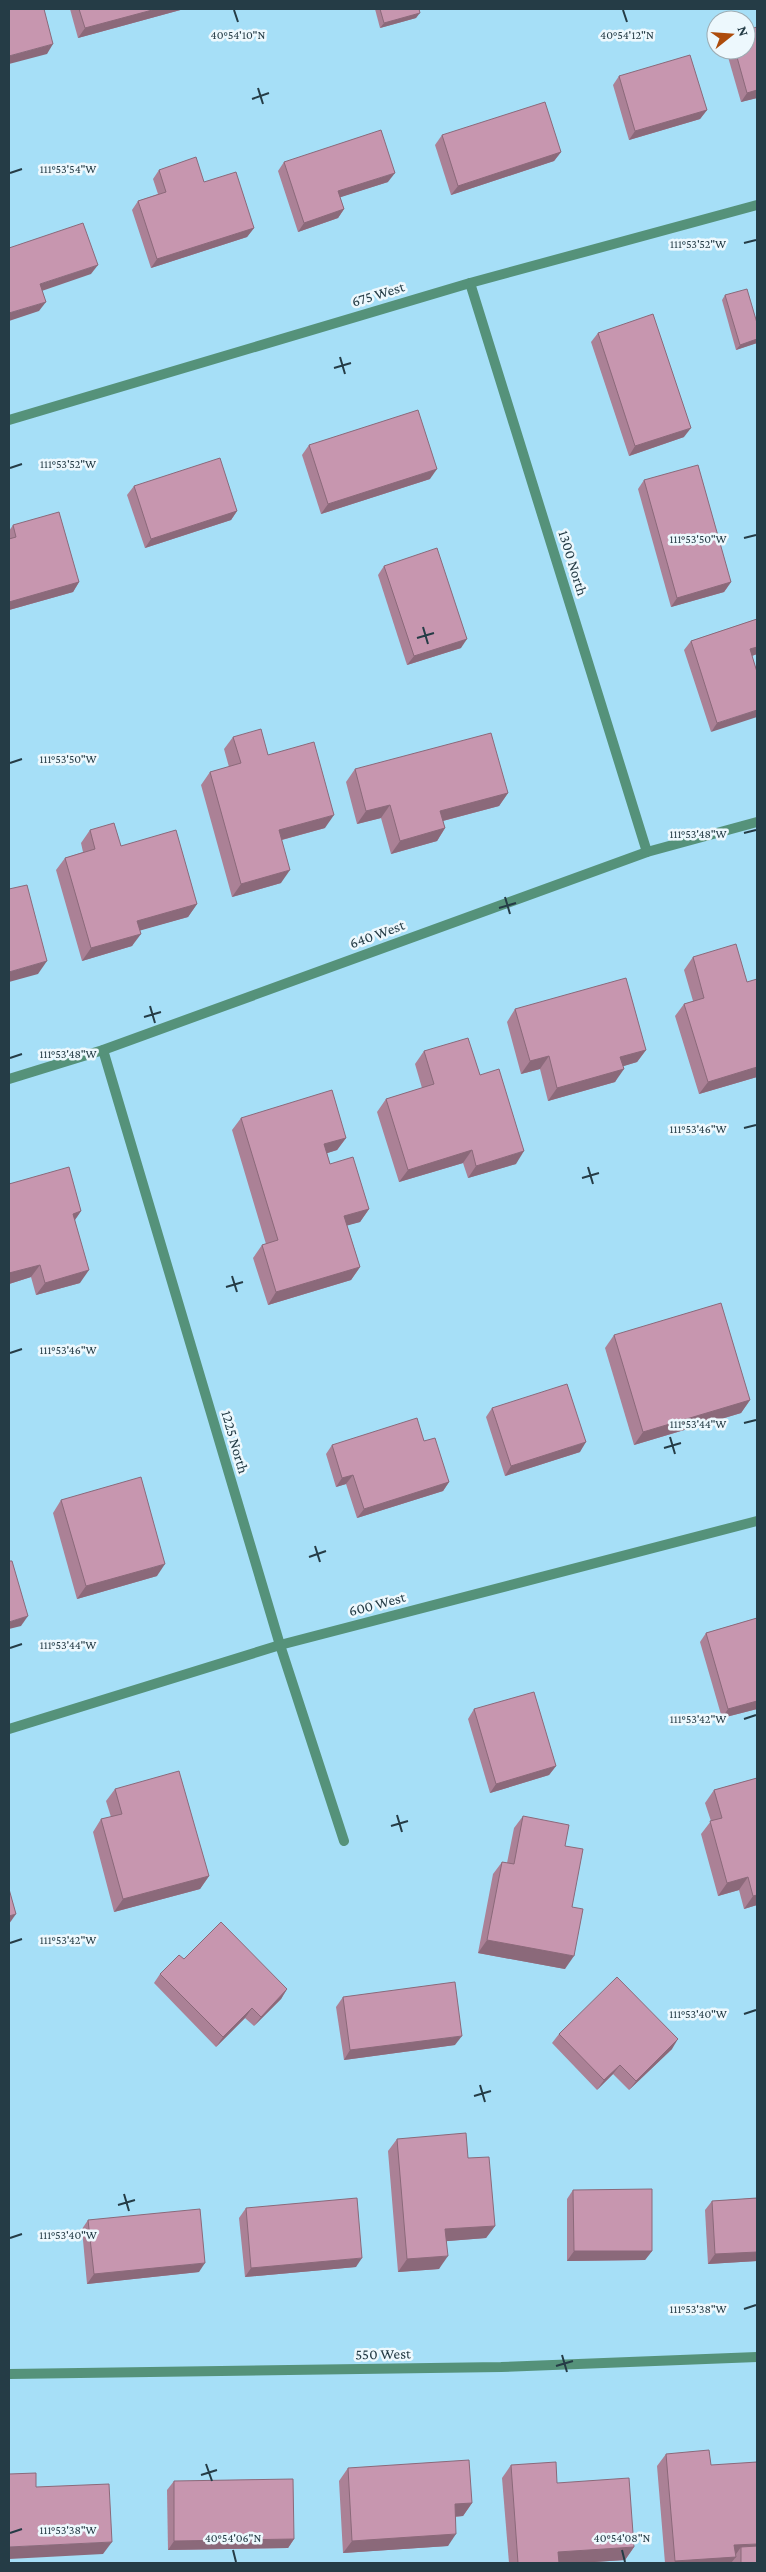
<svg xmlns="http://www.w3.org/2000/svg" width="766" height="2572" font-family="'Crimson Pro',serif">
	<rect width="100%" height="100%" fill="#a6dff7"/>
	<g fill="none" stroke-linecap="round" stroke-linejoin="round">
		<g stroke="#55927a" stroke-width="10">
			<path d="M470,283L647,852"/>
			<path d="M9,420L470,283L757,205"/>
			<path d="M103,1050L280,1645L344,1841"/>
			<path d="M9,1079L103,1050L647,852L757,822"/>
			<path d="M9,1729L280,1645L757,1521"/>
			<path d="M9,2374L501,2367L757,2357"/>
		</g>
	</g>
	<g fill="#ab8196">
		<path d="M70,9H184L78,38Z"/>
		<path d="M375,9H419L416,18L380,28Z"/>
		<path d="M726,50H746L757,98L741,102Z"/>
		<path d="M619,76L707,110L700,119L629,140L613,85Z"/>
		<path d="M442,135L561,152L554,161L451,195L435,145Z"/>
		<path d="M284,162L388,182L340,197L344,209L338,218L298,232L278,171Z"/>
		<path d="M159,170L204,182L254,228L247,237L151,268L132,210L138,201L158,194L153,179Z"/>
		<path d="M725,295L757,323V343L736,350L722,300Z"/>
		<path d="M598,333L684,437L629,456L591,342Z"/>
		<path d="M309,445L430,479L321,514L302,455Z"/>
		<path d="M644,480L731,582L724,592L671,607L638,489Z"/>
		<path d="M134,486L237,511L231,520L145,548L127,495Z"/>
		<path d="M13,525L79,582L73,592L9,610V531Z"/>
		<path d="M384,566L461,648L407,665L378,575Z"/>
		<path d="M757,619V654L752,656L757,672L711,732L684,650L691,641Z"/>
		<path d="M233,737L268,755L325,828L282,840L281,883L232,897L201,785L210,772L229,767L224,749Z"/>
		<path d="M355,769L508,793L499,806L443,821L445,828L437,841L391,854L381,818L357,824L346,782Z"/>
		<path d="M90,830L121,846L197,904L188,917L140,930L132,946L82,961L56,870L65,858L83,852L81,843Z"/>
		<path d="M693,957L757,1077L699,1094L675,1016L684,1004L693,1001L684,970Z"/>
		<path d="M515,1009L646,1050L637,1062L623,1066L615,1082L548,1101L540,1069L521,1074L507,1022Z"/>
		<path d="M424,1051L480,1075L516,1164L468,1178L463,1163L399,1182L377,1112L386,1099L422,1088L415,1064Z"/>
		<path d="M241,1118L346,1138L337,1150L327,1153L330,1164L369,1209L360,1222L347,1225L360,1267L351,1280L268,1305L253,1258L262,1245L266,1244L232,1130Z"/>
		<path d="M9,1184L81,1211L75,1220L80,1283L36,1295L31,1277L9,1284Z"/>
		<path d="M614,1335L750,1400L741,1413L634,1445L605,1348Z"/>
		<path d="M492,1408L580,1452L505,1476L486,1417Z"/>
		<path d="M424,1441L449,1482L443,1491L357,1518L346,1484L336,1487L326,1454L332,1445Z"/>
		<path d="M61,1500L157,1576L77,1599L53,1513Z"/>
		<path d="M757,1618V1709L722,1718L700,1642L706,1633Z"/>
		<path d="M474,1709L556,1766L549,1775L490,1793L468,1719Z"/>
		<path d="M757,1778V1905L744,1909L739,1890L718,1896L701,1834L711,1821L705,1803L714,1790Z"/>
		<path d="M115,1789L209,1876L200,1889L114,1912L93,1832L101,1819L111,1817L106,1801Z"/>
		<path d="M523,1816L565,1846L572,1907L565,1969L478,1953L493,1874L502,1862L507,1863L514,1828Z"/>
		<path d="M184,1959L287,1989L281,1999L254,2026L245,2018L216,2047L154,1983L160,1974Z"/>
		<path d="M343,1997L455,2045L344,2060L336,2007Z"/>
		<path d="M559,2034L672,2049L629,2090L613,2074L597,2090L552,2043Z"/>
		<path d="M397,2139L468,2158L495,2226L486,2238L447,2241L439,2269L398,2272L388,2151Z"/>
		<path d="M573,2190L652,2251L645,2260L567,2261V2199Z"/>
		<path d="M757,2198V2261L708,2264L705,2210L712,2201Z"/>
		<path d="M246,2208L356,2267L245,2277L239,2218Z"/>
		<path d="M88,2220L199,2272L87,2284L82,2229Z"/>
		<path d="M666,2454L711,2465L757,2563H732V2562L731,2563H665L657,2466Z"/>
		<path d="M511,2465L557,2483L634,2547L625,2560L579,2563H509L502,2478Z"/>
		<path d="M348,2468L472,2503L463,2516L455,2517L448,2546L343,2553L339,2481Z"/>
		<path d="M174,2481L294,2539L288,2548L168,2550L167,2490Z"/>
	</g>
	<g fill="#8b697a">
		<path d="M156,9H184L78,38L85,28Z"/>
		<path d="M420,13L416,18L380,28L384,23Z"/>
		<path d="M53,44L47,54L9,64V56Z"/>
		<path d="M757,90V98L741,102L747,93Z"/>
		<path d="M707,110L700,119L629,140L635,131Z"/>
		<path d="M561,152L554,161L451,195L458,186Z"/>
		<path d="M395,173L388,182L332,200L338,191Z"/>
		<path d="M344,209L338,218L298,232L304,223Z"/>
		<path d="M254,228L247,237L151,268L157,259Z"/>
		<path d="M98,265L91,274L33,294L40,284Z"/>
		<path d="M46,302L39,311L9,321V313Z"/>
		<path d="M757,339V343L736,350L740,345Z"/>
		<path d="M691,428L684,437L629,456L635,446Z"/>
		<path d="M437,469L430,479L321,514L328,504Z"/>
		<path d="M237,511L231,520L145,548L151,539Z"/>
		<path d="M79,582L73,592L9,610V602Z"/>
		<path d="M731,582L724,592L671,607L677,598Z"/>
		<path d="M467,639L461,648L407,665L414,656Z"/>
		<path d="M757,647V654L743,659L750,649Z"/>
		<path d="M757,710V717L711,732L717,723Z"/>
		<path d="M508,793L499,806L431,824L440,811Z"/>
		<path d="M390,805L381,818L357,824L366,811Z"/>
		<path d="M334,815L325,828L270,843L279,830Z"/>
		<path d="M445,828L437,841L391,854L400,841Z"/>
		<path d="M290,870L281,883L232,897L241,884Z"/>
		<path d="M197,904L188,917L128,934L137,921Z"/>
		<path d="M141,934L132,946L82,961L91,948Z"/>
		<path d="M47,961L38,974L9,982V972Z"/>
		<path d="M646,1050L637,1062L611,1070L620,1057Z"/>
		<path d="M549,1056L540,1069L521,1074L530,1061Z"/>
		<path d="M757,1067V1077L699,1094L708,1082Z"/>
		<path d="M624,1069L615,1082L548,1101L557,1088Z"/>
		<path d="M346,1138L337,1150L315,1157L324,1144Z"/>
		<path d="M472,1150L463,1163L399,1182L408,1170Z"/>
		<path d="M524,1151L516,1164L468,1178L476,1166Z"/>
		<path d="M369,1209L360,1222L335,1229L344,1216Z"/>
		<path d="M81,1211L72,1224L73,1214Z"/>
		<path d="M40,1265L31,1277L9,1284V1273Z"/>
		<path d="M360,1267L351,1280L268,1305L276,1292Z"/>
		<path d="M89,1270L80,1283L36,1295L45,1283Z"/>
		<path d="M750,1400L741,1413L634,1445L643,1432Z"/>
		<path d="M586,1442L580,1452L505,1476L511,1466Z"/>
		<path d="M353,1475L346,1484L336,1487L342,1478Z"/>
		<path d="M449,1482L443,1491L357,1518L364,1509Z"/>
		<path d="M165,1564L157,1576L77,1599L86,1586Z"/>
		<path d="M28,1616L21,1626L9,1629V1622Z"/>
		<path d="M757,1701V1709L722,1718L728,1709Z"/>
		<path d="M556,1766L549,1775L490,1793L496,1784Z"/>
		<path d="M209,1876L200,1889L114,1912L123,1899Z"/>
		<path d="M748,1877L739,1890L718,1896L727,1883Z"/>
		<path d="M757,1895V1905L744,1909L753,1896Z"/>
		<path d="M16,1914L9,1924V1916Z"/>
		<path d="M487,1940L574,1956L565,1969L478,1953Z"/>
		<path d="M287,1989L281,1999L254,2026L261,2017Z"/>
		<path d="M252,2008L245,2018L216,2047L223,2037Z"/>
		<path d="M462,2036L455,2045L344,2060L350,2050Z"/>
		<path d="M678,2039L672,2049L629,2090L636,2081Z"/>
		<path d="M620,2065L613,2074L597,2090L604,2080Z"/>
		<path d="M495,2226L486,2238L436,2242L445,2229Z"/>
		<path d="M574,2251H652L645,2260L567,2261Z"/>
		<path d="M757,2252V2261L708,2264L715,2254Z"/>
		<path d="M448,2256L439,2269L398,2272L407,2259Z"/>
		<path d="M362,2258L356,2267L245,2277L251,2268Z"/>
		<path d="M205,2263L199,2272L87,2284L94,2274Z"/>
		<path d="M472,2503L463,2516L446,2517L455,2504Z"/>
		<path d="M456,2534L448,2546L343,2553L352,2541Z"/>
		<path d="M294,2539L288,2548L168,2550L174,2541Z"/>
		<path d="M112,2542L103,2554L9,2559V2547Z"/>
		<path d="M757,2544V2556L741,2547L734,2557H736L731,2563H674L675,2561L734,2545Z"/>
		<path d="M634,2547L625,2560L579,2563H551L558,2552Z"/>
	</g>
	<g fill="#c796af" stroke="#8b697a">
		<path d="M9,9H44L53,44L9,56Z"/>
		<path d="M79,9H156L85,28Z"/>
		<path d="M380,9H419L420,13L384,23Z"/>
		<path d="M757,27V90L747,93L735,50H746V30Z"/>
		<path d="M690,55L707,110L635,131L619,76Z"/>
		<path d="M545,102L561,152L458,186L442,135Z"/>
		<path d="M381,130L395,173L338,191L344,209L304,223L284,162Z"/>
		<path d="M196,157L204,182L236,172L254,228L157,259L138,201L166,192L159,170Z"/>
		<path d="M83,223L98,265L40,284L46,302L9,313V248Z"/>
		<path d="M747,289L757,323V339L740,345L725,295Z"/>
		<path d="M653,314L691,428L635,446L598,333Z"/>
		<path d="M418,410L437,469L328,504L309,445Z"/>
		<path d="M220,458L237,511L151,539L134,486Z"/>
		<path d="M698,465L731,582L677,598L644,480Z"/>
		<path d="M59,512L79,582L9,602V539L16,537L13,525Z"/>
		<path d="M437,548L467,639L414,656L384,566Z"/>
		<path d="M757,619V647L750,649L757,672V710L717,723L691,641Z"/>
		<path d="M261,729L268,755L314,742L334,815L279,830L290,870L241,884L210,772L241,763L233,737Z"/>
		<path d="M491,733L508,793L440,811L445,828L400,841L390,805L366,811L355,769Z"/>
		<path d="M114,823L121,846L176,830L197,904L137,921L141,934L91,948L65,858L95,849L90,830Z"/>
		<path d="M27,885L47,961L9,972V889Z"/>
		<path d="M736,944L747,982L757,979V1067L708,1082L684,1004L704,998L693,957Z"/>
		<path d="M626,978L646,1050L620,1057L624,1069L557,1088L549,1056L530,1061L515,1009Z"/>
		<path d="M468,1038L480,1075L499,1069L524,1151L476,1166L472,1150L408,1170L386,1099L434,1084L424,1051Z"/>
		<path d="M332,1090L346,1138L324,1144L330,1164L353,1157L369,1209L344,1216L360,1267L276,1292L262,1245L278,1240L241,1118Z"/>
		<path d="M69,1167L81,1211L73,1214L89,1270L45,1283L40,1265L9,1273V1184Z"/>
		<path d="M721,1303L750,1400L643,1432L614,1335Z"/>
		<path d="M567,1384L586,1442L511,1466L492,1408Z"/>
		<path d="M417,1418L424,1441L435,1438L449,1482L364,1509L353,1475L342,1478L332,1445Z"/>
		<path d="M141,1477L165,1564L86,1586L61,1500Z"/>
		<path d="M9,1561H12L28,1616L9,1622Z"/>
		<path d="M757,1618V1701L728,1709L706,1633Z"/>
		<path d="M534,1692L556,1766L496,1784L474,1709Z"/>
		<path d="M179,1771L209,1876L123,1899L101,1819L122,1814L115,1789Z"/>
		<path d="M757,1778V1895L753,1896L748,1877L727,1883L710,1821L722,1818L714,1790Z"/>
		<path d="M523,1816L569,1825L565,1846L583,1849L572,1907L583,1909L574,1956L487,1940L502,1862L514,1864Z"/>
		<path d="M9,1889L16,1914L9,1916Z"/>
		<path d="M221,1922L287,1989L261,2017L252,2008L223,2037L160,1974L179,1955L184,1959Z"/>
		<path d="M617,1977L678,2039L636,2081L620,2065L604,2080L559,2034Z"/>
		<path d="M455,1982L462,2036L350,2050L343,1997Z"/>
		<path d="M466,2133L468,2158L489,2157L495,2226L445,2229L448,2256L407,2259L397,2139Z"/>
		<path d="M652,2189V2251H574L573,2190Z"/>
		<path d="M357,2198L362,2258L251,2268L246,2208Z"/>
		<path d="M757,2198V2252L715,2254L712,2201Z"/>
		<path d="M200,2209L205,2263L94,2274L88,2220Z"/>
		<path d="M709,2450L711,2465L757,2462V2544L734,2545L736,2557L675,2561L666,2454Z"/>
		<path d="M469,2460L472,2503L455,2504L456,2534L352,2541L348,2468Z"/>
		<path d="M556,2462L557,2483L629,2478L634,2547L558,2552L559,2563H518L511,2465Z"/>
		<path d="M36,2473V2487L109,2484L112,2542L9,2547V2474Z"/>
		<path d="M293,2479L294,2539L174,2541V2481Z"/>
		<path d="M757,2546V2563H741V2547Z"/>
	</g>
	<path fill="none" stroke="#253c46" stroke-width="2" d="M234,10L238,22M623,10L627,22M258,88L263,104M252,99L269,93M10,173L22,169M744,243L756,240M340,357L345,374M334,368L351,363M10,468L22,464M744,538L756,535M423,627L428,644M417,638L434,633M10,763L22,759M744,833L756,830M505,897L510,914M499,908L516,903M150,1006L155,1023M144,1017L161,1012M10,1058L22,1054M744,1128L756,1125M588,1167L593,1184M582,1178L599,1173M232,1276L237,1292M226,1287L243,1282M10,1353L22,1349M744,1423L756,1420M670,1437L675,1454M664,1448L681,1443M315,1546L320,1562M309,1557L326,1551M10,1648L22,1644M744,1719L756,1715M397,1815L402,1832M391,1826L408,1821M10,1943L22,1939M744,2014L756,2010M480,2085L485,2102M474,2096L491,2091M124,2194L129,2211M118,2205L135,2200M10,2238L22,2234M744,2309L756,2305M562,2355L567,2372M556,2366L573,2361M206,2464L212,2481M201,2475L217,2470M10,2533L22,2529M233,2550L236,2562M622,2550L625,2562"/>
	<g text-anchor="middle" stroke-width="5" stroke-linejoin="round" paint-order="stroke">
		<g font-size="15" fill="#253c46" stroke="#edf8fd">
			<text transform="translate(378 294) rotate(-17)" y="5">675 West</text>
			<text transform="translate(573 563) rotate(73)" y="5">1300 North</text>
			<text transform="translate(377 934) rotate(-20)" y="5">640 West</text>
			<text transform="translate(235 1442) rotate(74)" y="5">1225 North</text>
			<text transform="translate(377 1604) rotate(-15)" y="5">600 West</text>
			<text transform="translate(383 2354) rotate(-1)" y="5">550 West</text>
		</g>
	</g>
	<g font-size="12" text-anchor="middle" fill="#253c46" stroke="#edf8fd" stroke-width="5" stroke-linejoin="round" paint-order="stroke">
		<text x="238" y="39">40°54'10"N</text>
		<text x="627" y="39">40°54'12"N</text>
		<text x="68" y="173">111°53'54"W</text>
		<text x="698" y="248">111°53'52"W</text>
		<text x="68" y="468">111°53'52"W</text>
		<text x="698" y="543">111°53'50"W</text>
		<text x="68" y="763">111°53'50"W</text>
		<text x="698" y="838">111°53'48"W</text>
		<text x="68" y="1058">111°53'48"W</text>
		<text x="698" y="1133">111°53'46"W</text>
		<text x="68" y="1354">111°53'46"W</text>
		<text x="698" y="1428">111°53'44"W</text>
		<text x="68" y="1649">111°53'44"W</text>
		<text x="698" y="1723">111°53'42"W</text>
		<text x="68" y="1944">111°53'42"W</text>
		<text x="698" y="2018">111°53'40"W</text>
		<text x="68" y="2239">111°53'40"W</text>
		<text x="698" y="2313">111°53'38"W</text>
		<text x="68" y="2534">111°53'38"W</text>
		<text x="233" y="2542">40°54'06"N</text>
		<text x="622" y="2542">40°54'08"N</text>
	</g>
	<rect width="766" height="2572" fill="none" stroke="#253c46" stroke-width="20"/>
	<g transform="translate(731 35) rotate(73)"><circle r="24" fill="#edf8fd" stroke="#9dadb4"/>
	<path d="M0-4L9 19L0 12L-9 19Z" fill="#ad4c0c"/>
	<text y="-8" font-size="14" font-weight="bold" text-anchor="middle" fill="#253c46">N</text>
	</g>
</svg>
